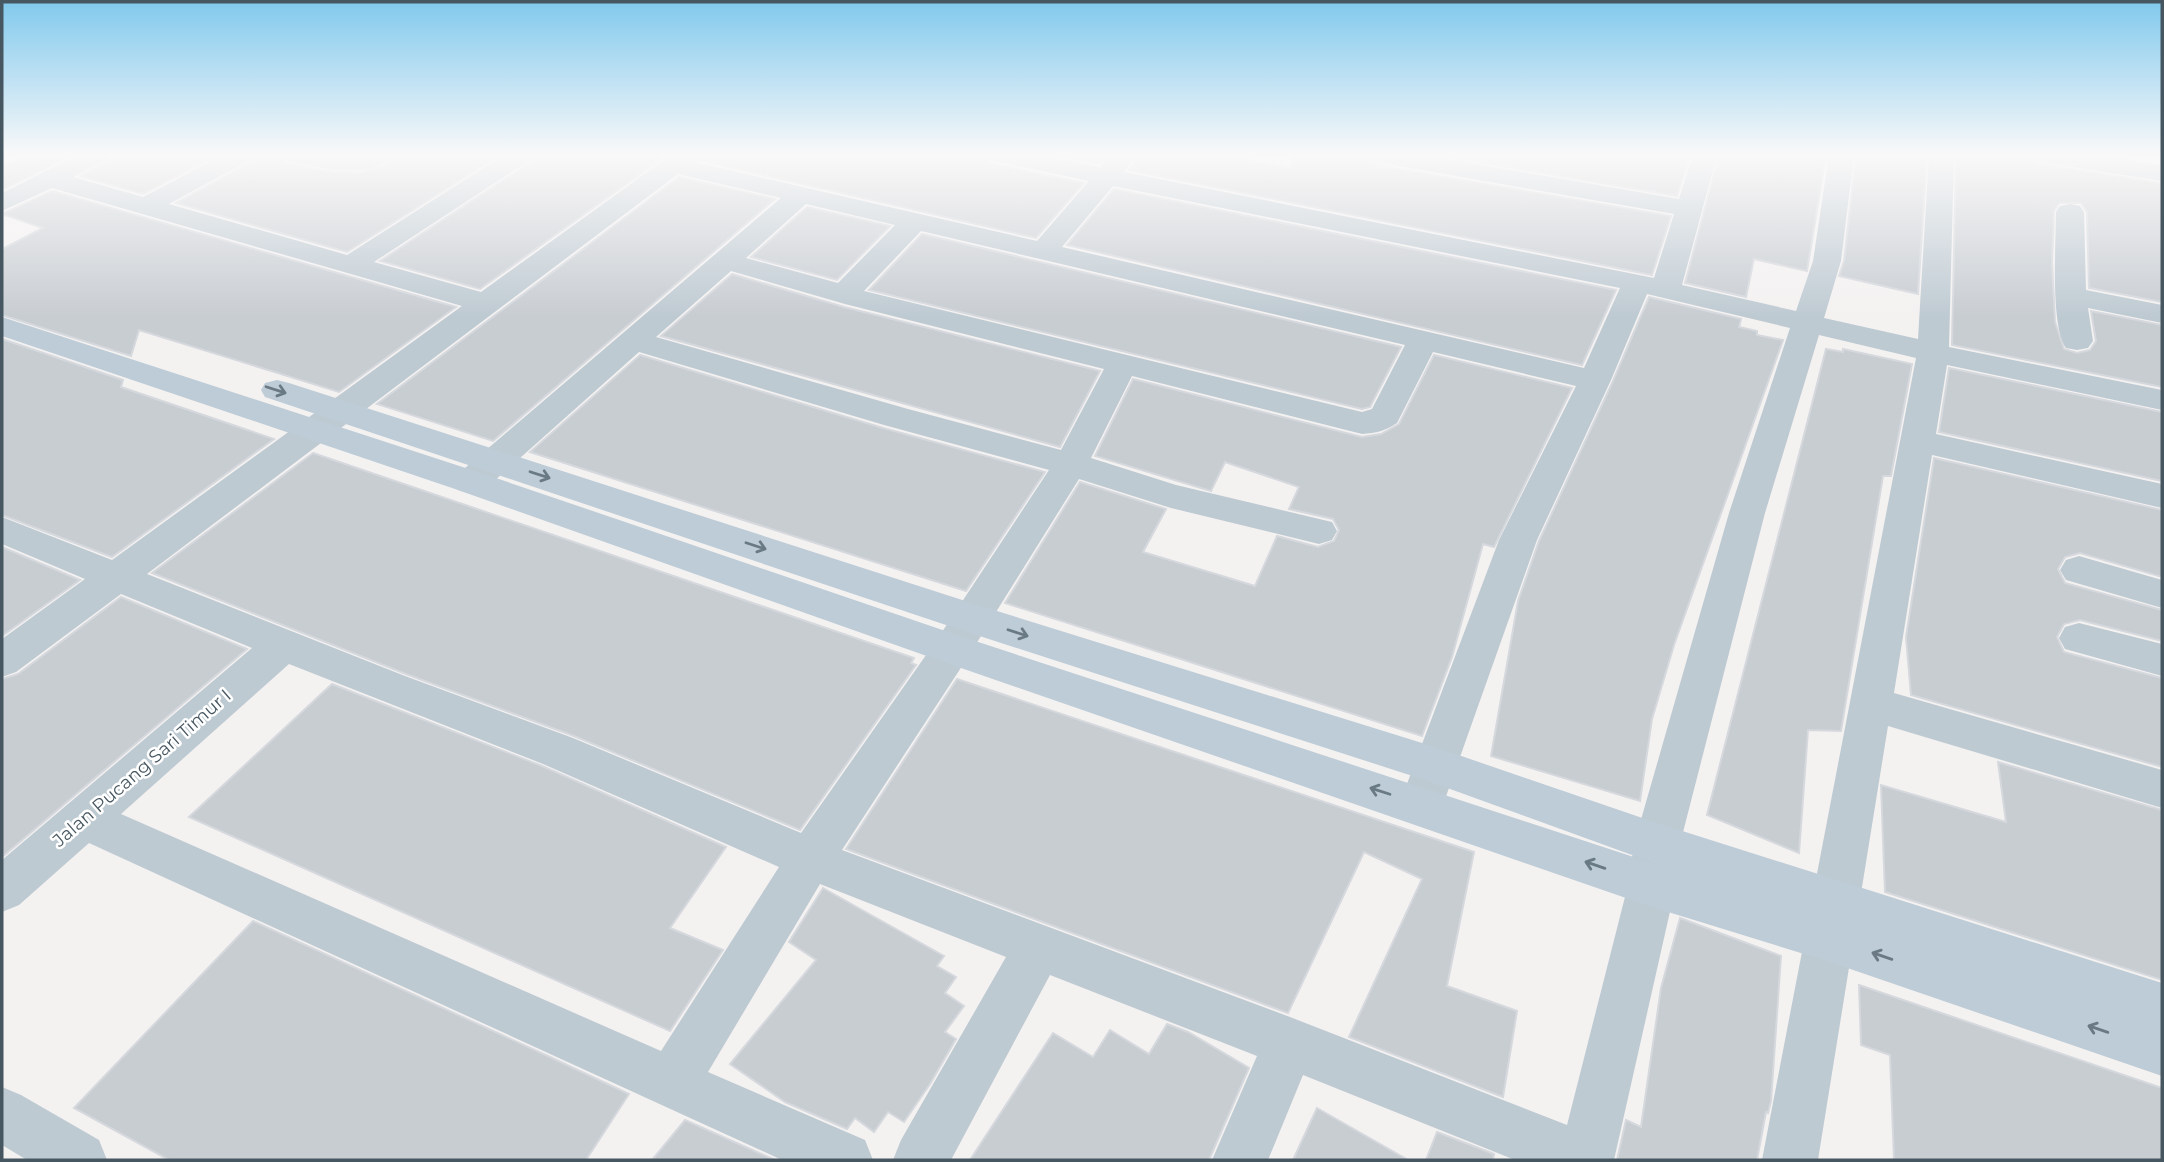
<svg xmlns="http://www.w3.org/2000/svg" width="2164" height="1162" font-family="Montserrat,sans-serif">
	<rect width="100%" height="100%" fill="#f4f1f1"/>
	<g fill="#c8cdd2" stroke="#d5d8dd" stroke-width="2">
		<path d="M27,155H73L2,190V167Z"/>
		<path d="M113,155H112H218L143,194L80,176L107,162Z"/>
		<path d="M256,155H281L286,163L298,165L326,171L357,173L384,166L394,155H500L347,252L176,203L251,162Z"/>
		<path d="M536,155H667L480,289L380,261L531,162Z"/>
		<path d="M702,155H984L989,163L1084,183L1036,238L698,160Z"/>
		<path d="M1047,155H1108L1099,164Z"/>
		<path d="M1132,155H1222L1291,168L1292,155H1366L1370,162L1381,166L1671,216L1652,275L1129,170L1136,160Z"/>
		<path d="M1436,155H1690L1677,196Z"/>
		<path d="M1719,155H1826L1807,271L1754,259L1746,297L1685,283Z"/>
		<path d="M1856,155H1927L1918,294L1839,276L1844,261Z"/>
		<path d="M1956,155H2032L2036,162L2046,165L2162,183V302L2089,288L2087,212L2081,203H2059L2054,211L2052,262L2055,322L2064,349L2077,353L2090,350L2096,341L2091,311L2162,325V387L1952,345Z"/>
		<path d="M679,177L775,199L493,441L377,404Z"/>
		<path d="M1114,189L1616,290L1582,365L1067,245Z"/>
		<path d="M52,191L456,307L339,392L139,330L131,356L2,315V249L43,228L2,214Z"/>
		<path d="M807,207L890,226L837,280L751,257Z"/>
		<path d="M922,234L1401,347L1370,407L1362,409L869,290Z"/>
		<path d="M732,274L844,307L1100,371L1060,447L661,336Z"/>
		<path d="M1649,297L1741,319L1739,327L1757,331V335L1783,340L1674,645L1652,719L1640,801L1491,756L1518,601L1539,541L1613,381Z"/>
		<path d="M2,339L123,380L121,387L274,439L112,557L2,515Z"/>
		<path d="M1826,349L1843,352V349L1912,364L1891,476H1883L1841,731L1808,730L1799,853L1707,815Z"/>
		<path d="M640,355L883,428L1045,472L966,591L530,452Z"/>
		<path d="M1434,355L1572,388L1494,547L1483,544L1452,657L1422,736L1005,603L1080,482L1166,509L1143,552L1255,586L1277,536L1318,547L1334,541L1339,530L1333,519L1289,509L1299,487L1225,462L1211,491L1095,456L1133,379L1362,437L1381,434L1399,424Z"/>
		<path d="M1949,368L2162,412V481L1939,432Z"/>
		<path d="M313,453L914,658L911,663L916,665L800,830L574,736L406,674L152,573Z"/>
		<path d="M1934,458L2162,510V577L2080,553L2065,557L2058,569L2065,583L2162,610V641L2080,620L2064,624L2057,637L2064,652L2162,678V767L1911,695L1906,637Z"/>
		<path d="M2,547L80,580L2,636Z"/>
		<path d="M121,597L247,649L2,857V679L18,674Z"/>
		<path d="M957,679L1474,852L1447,986L1517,1011L1503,1097L1349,1037L1422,879L1364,852L1288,1013L846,849Z"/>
		<path d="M332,684L542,766L726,847L670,928L723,950L670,1031L189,817Z"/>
		<path d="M1998,762L2162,810V980L1885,892L1881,785L2006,822Z"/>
		<path d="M823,888L944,956L937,966L956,977L945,993L964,1006L945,1032L956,1039L930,1084L904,1122L888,1112L874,1132L855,1118L847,1129L785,1102L730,1064L816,960L789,942Z"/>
		<path d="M1680,918L1781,956L1771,1101L1768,1113L1766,1112L1757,1160H1617L1626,1120L1641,1127L1661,988Z"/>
		<path d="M253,921L550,1057L629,1094L586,1160H169L74,1108Z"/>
		<path d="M1859,985L2162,1088V1160H1894L1890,1055L1861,1045Z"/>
		<path d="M1167,1024L1188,1032L1249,1068L1209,1160H970L1053,1033L1093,1057L1110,1030L1149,1054Z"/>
		<path d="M1317,1108L1408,1160H1293Z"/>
		<path d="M685,1120L775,1160H652Z"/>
		<path d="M1437,1132L1494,1154L1493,1160H1426Z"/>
	</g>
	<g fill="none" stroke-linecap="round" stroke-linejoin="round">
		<g fill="#becad2" fill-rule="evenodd">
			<path d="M78,155H110L106,160L73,177L143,197L223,155H253L250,160L169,204L347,255L504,155H533L530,160L374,262L481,292L671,155H699L694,162L1037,241L1089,181L990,160L987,155H1035L1100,167L1111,155H1129L1133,160L1124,172L1654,278L1674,214L1381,163L1372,160L1368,155H1423L1679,199L1693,155H1717L1682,285L1796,311L1813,261L1829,155H1854L1841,261L1824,318L1918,339L1929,155H1954L1949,347L2162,390V410L1947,365L1936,434L2162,484V508L1932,455L1894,693L2162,770V808L1888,726L1818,1160H1762L1916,358L1819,335L1765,513L1680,844L1676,885L1614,1160H1515L1303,1075L1268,1160H1212L1257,1056L1050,975L951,1160H893L901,1140L1006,957L820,884L708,1072L865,1140L873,1160H782L89,843L19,905L2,912V860L252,648L121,594L16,672L2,677V639L85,579L2,544V517L112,560L462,306L52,188L2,211V193ZM678,174L781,198L458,474L453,482L458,490L471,494L484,490L639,352L884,425L1049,470L938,638L801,833L573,738L405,676L147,574ZM1113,186L1620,288L1584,368L1062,247ZM806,204L895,225L838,283L746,258ZM921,231L1405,345L1372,409L1362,412L864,291ZM731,271L845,304L1104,369L1061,450L908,409L656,337ZM1647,294L1790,328L1729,513L1634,844L1628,885L1567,1125L1290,1017L842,850L966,660L1079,479L1171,508L1319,544L1332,540L1337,531L1332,522L1176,485L1091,458L1132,376L1362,434C1376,433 1385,431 1397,423L1433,352L1576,386L1499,540L1399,805L1406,819L1422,824L1438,819L1537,540L1611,380ZM289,664L543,764L779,867L661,1051L121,814Z"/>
			<path d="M283,155H392C373,182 313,167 287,160Z"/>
			<path d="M2034,155H2094L2162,165V181L2047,163L2038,160Z"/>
			<path d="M2070,204L2080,206L2084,212L2086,290L2162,305V323L2088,308L2093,341L2088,348L2077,350L2066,348C2050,325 2056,242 2056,212L2060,206Z"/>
			<path d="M2079,556L2162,580V608L2066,580L2060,570L2066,560Z"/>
			<path d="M2079,623L2162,644V676L2065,649L2059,638L2065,627Z"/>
			<path d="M2,1087L21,1095L99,1140L107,1160H27L2,1145Z"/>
		</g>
		<path fill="#bdccd6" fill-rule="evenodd" d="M2,317L484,474L966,638L1652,863L1665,867L1428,781L958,629L265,397L261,390L265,383L277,380L289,383L984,607L1435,747L1657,823L2162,983V1076L1827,961L1652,907L938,660L458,490L2,336Z"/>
	</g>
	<defs><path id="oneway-shaft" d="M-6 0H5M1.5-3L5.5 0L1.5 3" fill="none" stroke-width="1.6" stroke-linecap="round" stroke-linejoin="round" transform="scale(1.75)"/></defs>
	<g stroke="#6a7a84">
		<use href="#oneway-shaft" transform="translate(276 390) rotate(18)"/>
		<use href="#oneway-shaft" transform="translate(540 475) rotate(18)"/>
		<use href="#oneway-shaft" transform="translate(756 546) rotate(18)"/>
		<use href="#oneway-shaft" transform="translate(1018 633) rotate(18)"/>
		<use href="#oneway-shaft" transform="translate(1380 791) rotate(-162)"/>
		<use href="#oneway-shaft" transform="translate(1595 865) rotate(-161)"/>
		<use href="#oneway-shaft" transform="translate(1882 956) rotate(-161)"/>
		<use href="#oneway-shaft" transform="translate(2098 1029) rotate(-161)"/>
	</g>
	<linearGradient id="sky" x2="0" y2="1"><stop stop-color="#81c9ed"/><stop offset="0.49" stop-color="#faf9f9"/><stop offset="1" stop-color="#faf9f9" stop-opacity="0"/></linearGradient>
	<rect width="2164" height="317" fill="url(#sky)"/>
	<g text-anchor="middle" stroke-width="5" stroke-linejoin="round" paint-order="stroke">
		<g font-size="18" fill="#475761" stroke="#fff">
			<text transform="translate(142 768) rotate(-41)" y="6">Jalan Pucang Sari Timur I</text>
		</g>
	</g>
	<rect width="2164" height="1162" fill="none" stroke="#475761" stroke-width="7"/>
</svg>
